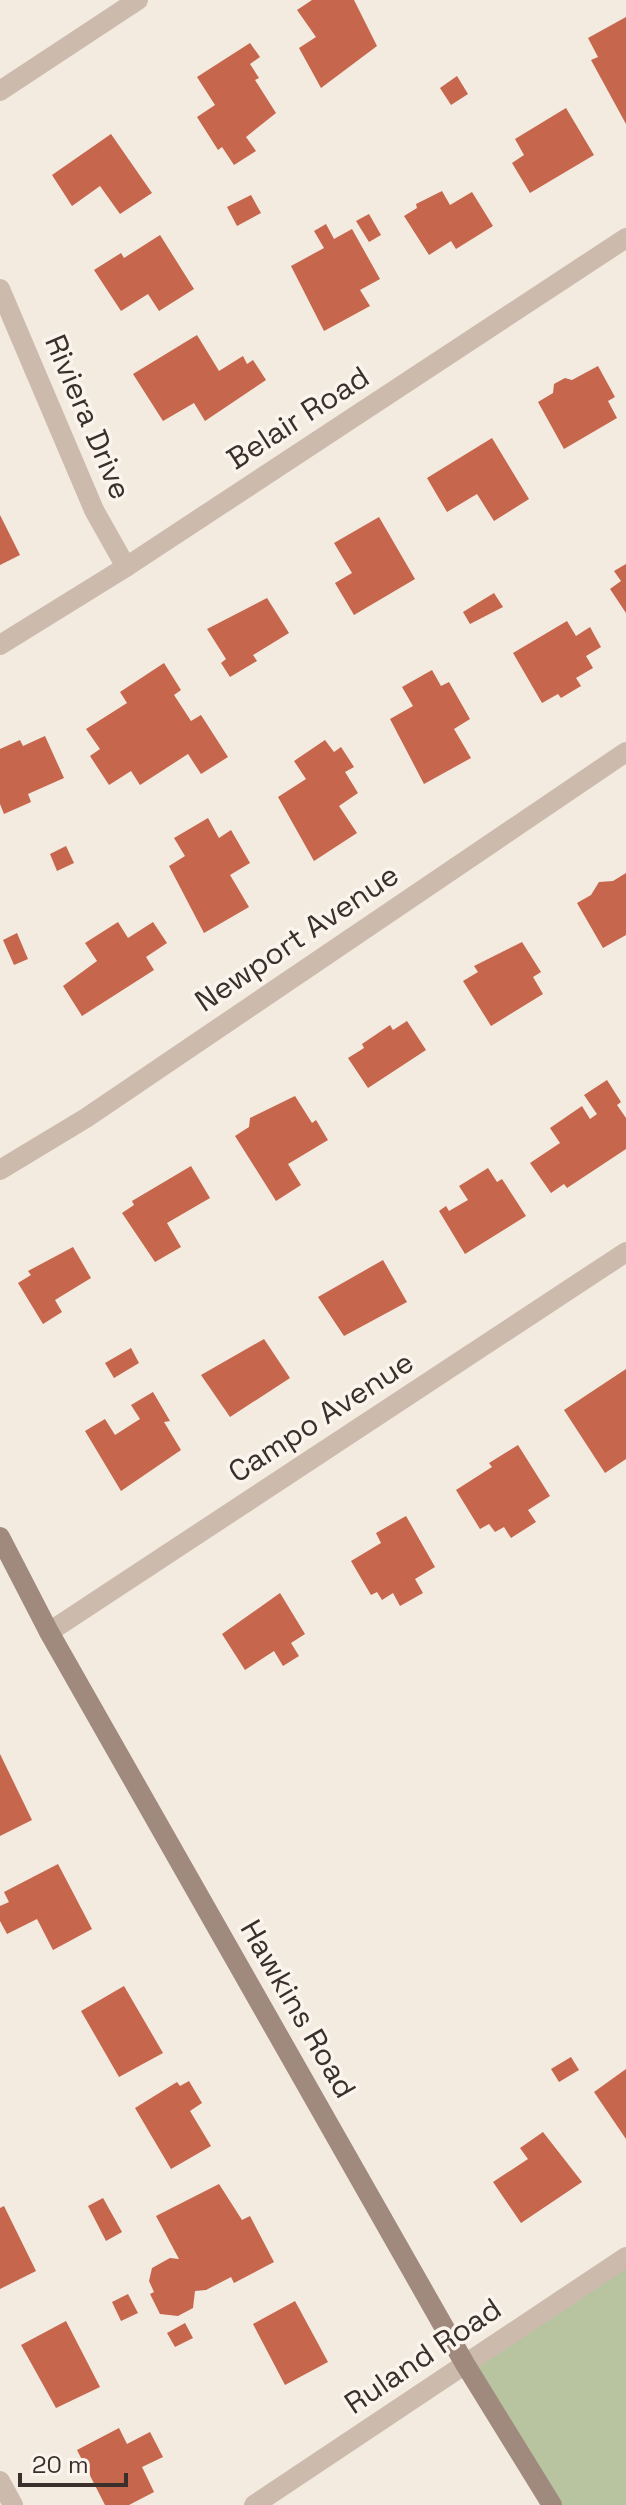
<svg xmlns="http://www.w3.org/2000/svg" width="626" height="2505" font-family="'Space Grotesk',sans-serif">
	<rect width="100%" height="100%" fill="#f3eae0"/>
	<path fill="#b8c3a0" d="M626,2257V2505H552L465,2364Z"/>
	<g fill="#c6664c">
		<path d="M312,0H354L377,46L321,88L299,48L316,37L297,10Z"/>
		<path d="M626,17V124L591,60L598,57L588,38Z"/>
		<path d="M250,43L260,57L250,64L259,78L255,80L276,113L246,137L256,151L234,165L222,147L218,150L197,117L215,105L197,77Z"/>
		<path d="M457,76L468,94L451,105L440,88Z"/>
		<path d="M566,108L594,155L530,193L512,163L524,155L515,139Z"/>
		<path d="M111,134L152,193L120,214L100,186L72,206L52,175Z"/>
		<path d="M442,191L450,205L472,192L493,226L456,249L451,241L429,255L404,216L417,208L416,204Z"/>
		<path d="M251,195L261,213L237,226L227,207Z"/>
		<path d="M369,214L381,235L369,242L356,221Z"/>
		<path d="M326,224L334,239L352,229L380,279L360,290L370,306L324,331L291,266L324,248L314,231Z"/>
		<path d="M160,235L194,289L159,311L148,294L121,311L94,270L121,253L124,258Z"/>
		<path d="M197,335L219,371L243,356L247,364L253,360L266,380L205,421L194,403L163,421L133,374Z"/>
		<path d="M598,366L615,397L608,401L617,418L564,449L538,402L553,393L554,384L565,378L572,380Z"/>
		<path d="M492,438L529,499L494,521L477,494L447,512L427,478Z"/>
		<path d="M0,515L20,555L0,565Z"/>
		<path d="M379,517L415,579L354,615L335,583L352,573L334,543Z"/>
		<path d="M626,564V613L610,589L621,581L614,571Z"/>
		<path d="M494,593L503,607L470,624L463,612Z"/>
		<path d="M267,598L289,633L253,655L257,661L230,677L221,663L226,659L207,629Z"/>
		<path d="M567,621L576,636L590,627L601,647L586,656L593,668L576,678L581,686L561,698L558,694L542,703L513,653Z"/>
		<path d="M164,663L181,690L174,695L191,721L201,715L228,757L201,774L188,754L140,785L131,771L109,785L90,756L100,749L86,729L127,703L120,692Z"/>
		<path d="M432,670L441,686L449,682L470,719L454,729L471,758L424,784L390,719L413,706L402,687Z"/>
		<path d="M45,736L64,778L28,794L31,802L4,814L0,804V749L20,740L23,746Z"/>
		<path d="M325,740L334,752L341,747L354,767L345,772L358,793L339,806L357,833L314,861L278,797L306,779L294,761Z"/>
		<path d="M208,818L219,838L231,830L250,863L230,875L249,907L204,933L169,866L185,856L174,838Z"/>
		<path d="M66,846L74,863L57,871L50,854Z"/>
		<path d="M626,873V935L603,948L577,903L591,895L599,882L613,881Z"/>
		<path d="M118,922L128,938L153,922L167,943L146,957L154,970L82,1016L63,986L97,961L85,943Z"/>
		<path d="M17,933L28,959L14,965L3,940Z"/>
		<path d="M522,942L541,972L533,977L543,994L491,1026L463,981L478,972L474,966Z"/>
		<path d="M407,1021L426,1050L368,1088L348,1058L364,1048L362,1044L390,1025L393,1030Z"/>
		<path d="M607,1080L621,1102L617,1105L626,1118V1149L567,1188L564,1184L551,1193L530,1163L560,1143L550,1128L582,1106L590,1119L597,1114L584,1095Z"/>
		<path d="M295,1096L312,1123L316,1120L328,1140L288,1164L301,1185L276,1201L235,1136L249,1127L250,1118Z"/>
		<path d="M191,1166L210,1198L167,1223L181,1247L155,1262L122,1213L134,1205L132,1201Z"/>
		<path d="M488,1168L497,1182L502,1179L526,1216L465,1254L439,1211L446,1206L449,1211L468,1200L459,1186Z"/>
		<path d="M73,1247L91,1278L55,1300L62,1312L43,1324L18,1283L31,1275L28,1271Z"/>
		<path d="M383,1260L407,1302L344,1336L318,1297Z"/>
		<path d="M264,1339L290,1378L230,1417L201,1375Z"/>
		<path d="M131,1348L139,1363L114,1378L105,1363Z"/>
		<path d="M626,1369V1459L605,1473L564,1410Z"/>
		<path d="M153,1392L170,1421L164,1422L181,1450L121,1491L85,1431L105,1419L115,1435L140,1419L131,1405Z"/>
		<path d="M518,1445L550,1496L528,1510L536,1522L511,1538L504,1527L495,1532L489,1524L480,1529L456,1490L492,1467L489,1463Z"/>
		<path d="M406,1516L435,1567L415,1579L423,1593L400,1606L393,1593L382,1600L377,1592L371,1595L351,1561L381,1543L376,1533Z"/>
		<path d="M280,1593L305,1634L291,1643L299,1656L283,1666L274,1651L245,1670L222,1634Z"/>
		<path d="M0,1754L32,1820L0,1836Z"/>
		<path d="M58,1864L92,1929L53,1950L37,1919L7,1934L0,1921V1906L9,1902L4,1892Z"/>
		<path d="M124,1986L163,2053L119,2077L81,2011Z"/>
		<path d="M571,2057L579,2070L559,2082L551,2069Z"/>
		<path d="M626,2069V2139L594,2092Z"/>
		<path d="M189,2081L202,2103L190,2111L211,2146L171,2169L135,2108L177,2082L180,2086Z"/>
		<path d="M543,2132L582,2182L521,2223L493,2182L528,2159L520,2148Z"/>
		<path d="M219,2184L242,2220L250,2216L274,2262L234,2283L231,2277L206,2290L195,2291L193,2308L178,2316L160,2314L150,2294L154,2292L149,2281L152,2268L170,2258L179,2259L156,2216Z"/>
		<path d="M103,2198L122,2232L106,2241L88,2206Z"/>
		<path d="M4,2206L36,2271L0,2289V2208Z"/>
		<path d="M128,2294L138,2313L121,2321L112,2302Z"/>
		<path d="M295,2301L328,2362L285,2385L253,2324Z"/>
		<path d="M66,2321L100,2387L56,2408L21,2345Z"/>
		<path d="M185,2323L193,2338L175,2347L167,2333Z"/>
		<path d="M119,2428L127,2444L150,2432L163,2457L142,2467L154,2492L129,2505H105L77,2450Z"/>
	</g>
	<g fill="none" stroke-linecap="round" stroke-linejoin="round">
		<g stroke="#ccbaac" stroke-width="20">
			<path d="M0,91L138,0"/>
			<path d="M0,289L94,510L126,567"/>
			<path d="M0,645L126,567L626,238"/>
			<path d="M0,1170L86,1118L626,752"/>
			<path d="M49,1632L626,1252"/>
			<path d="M0,2481L13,2505"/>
			<path d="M254,2505L626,2257"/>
		</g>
		<path stroke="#a0897d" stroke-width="20" d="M0,1537L49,1632L465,2364L552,2505"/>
	</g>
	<g text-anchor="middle" stroke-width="7" stroke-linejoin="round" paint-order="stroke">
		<g font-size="30" fill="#3a2f2b" stroke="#fbf4ed">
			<text transform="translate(88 417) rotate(67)" y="10">Riviera Drive</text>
			<text transform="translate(298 418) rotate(-33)" y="10">Belair Road</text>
			<text transform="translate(297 938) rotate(-34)" y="10">Newport Avenue</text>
			<text transform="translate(321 1417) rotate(-33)" y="10">Campo Avenue</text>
			<text transform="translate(298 2009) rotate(60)" y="10">Hawkins Road</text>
			<text transform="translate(423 2356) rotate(-34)" y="10">Ruland Road</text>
		</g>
	</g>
	<path d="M20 2473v12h106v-12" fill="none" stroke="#3a2f2b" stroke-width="4"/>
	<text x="32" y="2473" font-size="24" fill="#3a2f2b" stroke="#fbf4ed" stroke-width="6" paint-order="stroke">20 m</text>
</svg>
